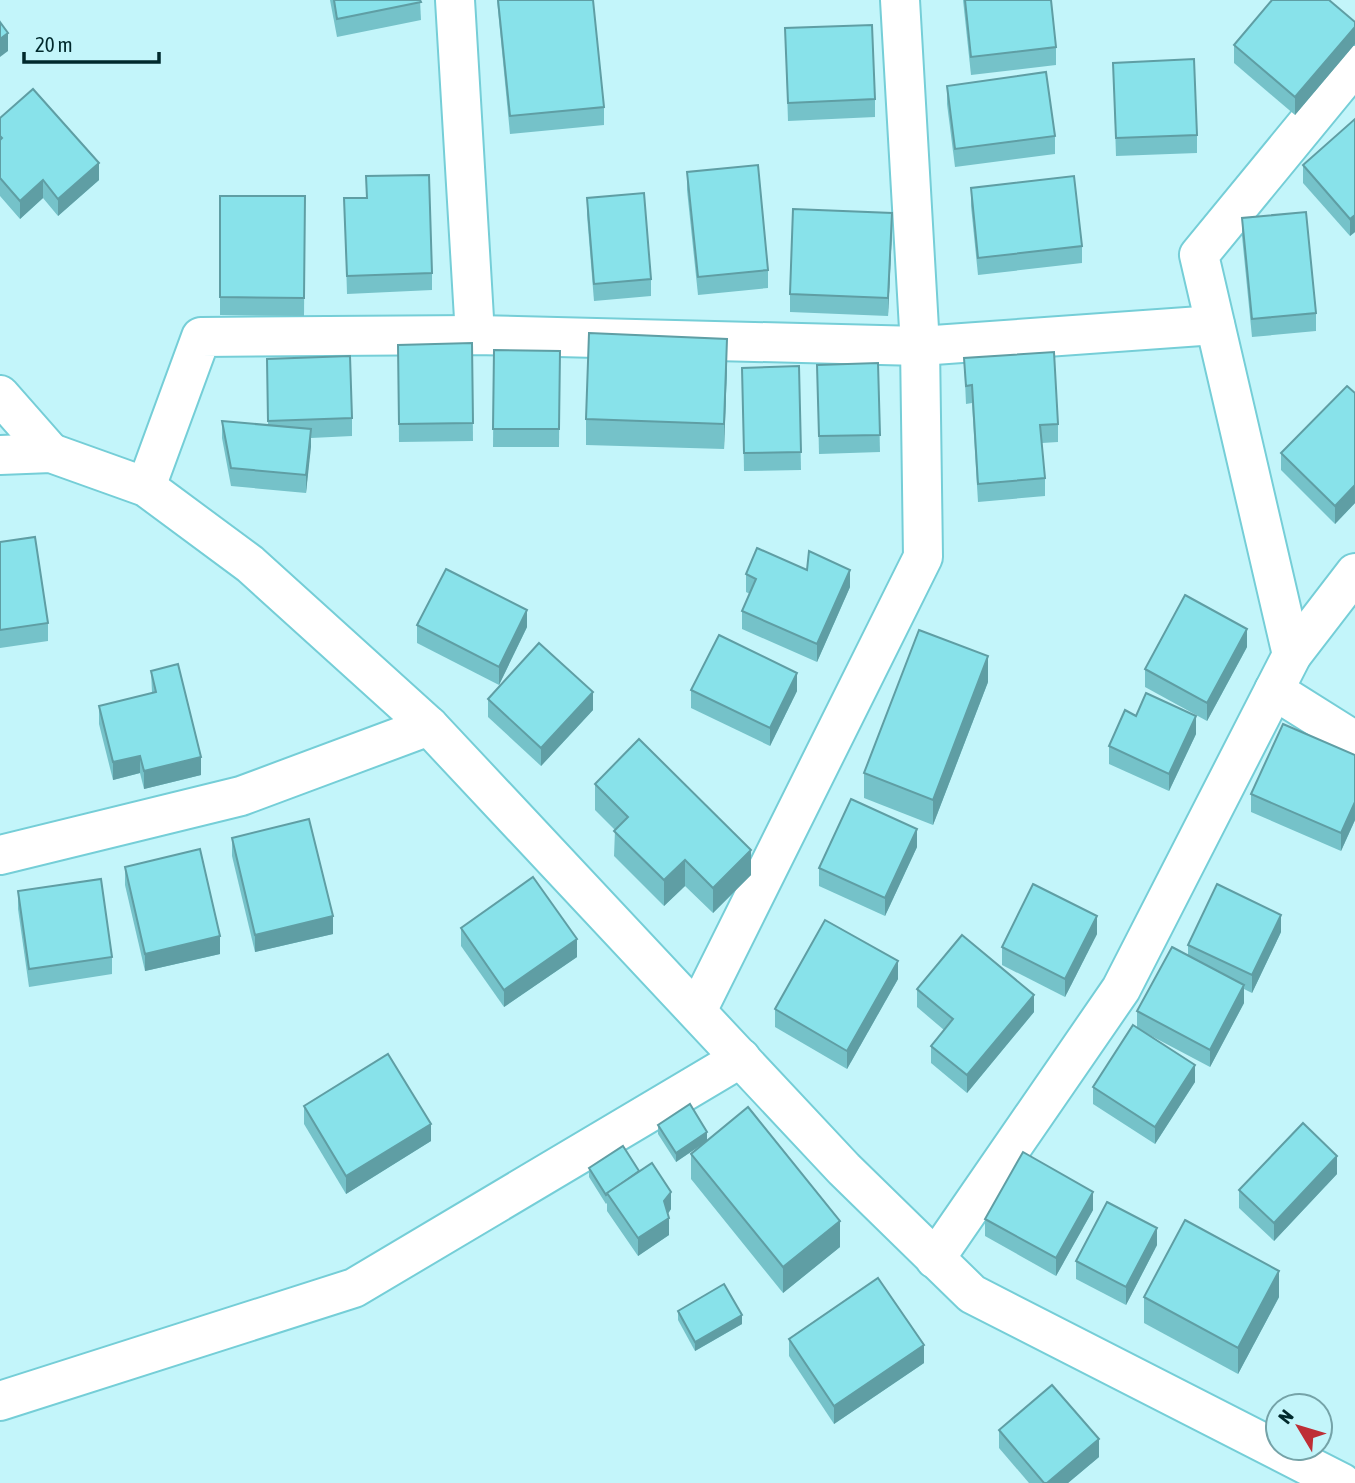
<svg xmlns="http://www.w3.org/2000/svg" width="1355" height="1483" font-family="'Asap Condensed',sans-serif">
	<rect width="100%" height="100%" fill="#c3f5fa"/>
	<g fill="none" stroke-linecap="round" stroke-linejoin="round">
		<g stroke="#75ced7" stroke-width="42">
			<g id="street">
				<path d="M455,0L475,335"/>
				<path d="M0,395L51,453"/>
				<path d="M0,455L51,453L146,487L250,564L429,726L844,1169L972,1294L1342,1483"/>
				<path d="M146,487L201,337L475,335L920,346L1215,325"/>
				<path d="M1292,655L1199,255L1355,65"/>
				<path d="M1274,690L1355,741"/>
				<path d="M0,855L241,796L429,726"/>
				<path d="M697,1011L923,557L920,346L900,0"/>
				<path d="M935,1259L1121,989L1292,655L1355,573"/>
				<path d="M0,1401L354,1288L741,1058"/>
			</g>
		</g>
		<use href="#street" stroke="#fff" stroke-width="38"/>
	</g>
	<g fill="#75c2c9">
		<path d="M330,0H420L421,20L337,37Z"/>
		<path d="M497,0H593L604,107V125L510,134Z"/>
		<path d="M963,0H1051L1056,47V65L971,75Z"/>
		<path d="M1355,22V44L1295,115L1234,63V45Z"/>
		<path d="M785,28L875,99V117L788,121Z"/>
		<path d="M1113,63L1197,135V153L1116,156Z"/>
		<path d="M947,86L1055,136V154L955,167L947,104Z"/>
		<path d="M0,118L99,180L58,216L43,198L20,219L0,196Z"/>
		<path d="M1355,119V232L1350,236L1303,183V165Z"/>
		<path d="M687,172L768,270V288L698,295L687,190Z"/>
		<path d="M971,188L1082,246V263L978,275L971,206Z"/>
		<path d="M220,196H305L304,316L220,315Z"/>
		<path d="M344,198L432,273V290L347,294Z"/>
		<path d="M587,198L651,279V296L594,301L587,215Z"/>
		<path d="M1242,218L1316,313V331L1252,337L1242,236Z"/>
		<path d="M892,230L888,316L790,312V294Z"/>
		<path d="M472,343L473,441L399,442L398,345Z"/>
		<path d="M494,350L560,351L559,447H493Z"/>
		<path d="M964,358L1058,424V442L1042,443L1045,478V496L978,502L972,403L966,404Z"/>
		<path d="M267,359L352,418V436L311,438L306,493L231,486L222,438V421L268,425Z"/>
		<path d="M878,363L880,452L819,454L817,365Z"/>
		<path d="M727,365L724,449L586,445V419Z"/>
		<path d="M799,366L801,470L744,471L742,368Z"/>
		<path d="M1355,393V503L1335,524L1281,470V453Z"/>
		<path d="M0,542L48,623V641L0,648Z"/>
		<path d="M807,570L850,587L817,662L742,629V611L750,594L746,592V574Z"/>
		<path d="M417,625L527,627L499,685L417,643Z"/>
		<path d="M1247,647L1207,721L1145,687V669Z"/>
		<path d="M151,671L201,775L144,789L140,773L113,780L99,724V706L152,693Z"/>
		<path d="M988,682L933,825L864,798V773Z"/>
		<path d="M691,690L797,691L770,746L691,708Z"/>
		<path d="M488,699L593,710L541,766L488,717Z"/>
		<path d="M1136,716L1196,734L1169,791L1109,764V746Z"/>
		<path d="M1355,755V820L1341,851L1251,812V794Z"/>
		<path d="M595,784L751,875L713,913L685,886L664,906L614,856L615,830L595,810Z"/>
		<path d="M232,838L333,934L255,952L232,856Z"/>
		<path d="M917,847L885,916L819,886V868Z"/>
		<path d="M125,867L220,954L145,971L125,885Z"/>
		<path d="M18,891L112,957V974L29,987L18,909Z"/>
		<path d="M461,928L577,957L504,1007L461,946Z"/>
		<path d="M1281,932L1252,993L1244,989V1003L1210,1067L1140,1030L1195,1082L1155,1144L1093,1104V1087L1137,1028V1011L1188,955V945Z"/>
		<path d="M1097,934L1065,997L1002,965V947Z"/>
		<path d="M898,979L847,1069L775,1027V1009Z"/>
		<path d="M917,989L1034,1012L967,1093L931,1063V1046L944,1030L917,1007Z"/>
		<path d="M304,1106L431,1141L346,1194L304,1124Z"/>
		<path d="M658,1125L707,1140L840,1247L783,1293L691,1179V1154L701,1145L676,1162L658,1134Z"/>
		<path d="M589,1168L639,1171L671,1209L668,1214L669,1235L638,1256L607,1211V1203L606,1204L589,1177Z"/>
		<path d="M1337,1174L1274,1241L1239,1208V1190Z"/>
		<path d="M1093,1210L1056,1276L985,1236V1219Z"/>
		<path d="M1157,1245L1126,1305L1076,1279V1261Z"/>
		<path d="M1144,1297H1279L1238,1374L1144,1323Z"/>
		<path d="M678,1311L742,1324L695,1351L678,1320Z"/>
		<path d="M789,1339L924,1363L834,1424L789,1356Z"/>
		<path d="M999,1430L1099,1457L1068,1483H1029L999,1448Z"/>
	</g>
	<g fill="#5f9ea4">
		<path d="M1355,27V44L1295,115V97Z"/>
		<path d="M8,33V51L0,57V39Z"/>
		<path d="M99,163V180L58,216V199Z"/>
		<path d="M43,180V198L20,219V201Z"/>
		<path d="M892,213V230L888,316V298Z"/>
		<path d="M1355,215V232L1350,236V219Z"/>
		<path d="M727,339V365L724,449V424Z"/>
		<path d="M311,429V447L306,493V475Z"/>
		<path d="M1355,485V503L1335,524V506Z"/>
		<path d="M850,570V587L817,662V644Z"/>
		<path d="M527,610V627L499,685V667Z"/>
		<path d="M1247,629V647L1207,721V703Z"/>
		<path d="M988,656V682L933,825V800Z"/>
		<path d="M797,673V691L770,746V728Z"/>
		<path d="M593,692V710L541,766V748Z"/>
		<path d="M1196,716V734L1169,791V774Z"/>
		<path d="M140,756V773L113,780V762Z"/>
		<path d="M201,757V775L144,789V771Z"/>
		<path d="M1355,802V820L1341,851V833Z"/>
		<path d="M917,829V847L885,916V898Z"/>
		<path d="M751,850V875L713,913V888Z"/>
		<path d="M685,860V886L664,906V880Z"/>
		<path d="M1281,915V932L1252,993V975Z"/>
		<path d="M333,916V934L255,952V935Z"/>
		<path d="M1097,916V934L1065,997V979Z"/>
		<path d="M220,936V954L145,971V954Z"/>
		<path d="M577,939V957L504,1007V990Z"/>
		<path d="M898,961V979L847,1069V1051Z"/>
		<path d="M1244,985V1003L1210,1067V1050Z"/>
		<path d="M1034,995V1012L967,1093V1075Z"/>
		<path d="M1195,1065V1082L1155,1144V1127Z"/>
		<path d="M431,1124V1141L346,1194V1176Z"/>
		<path d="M707,1132V1141L676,1162V1153Z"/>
		<path d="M1337,1156V1174L1274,1241V1223Z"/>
		<path d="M671,1192V1209L664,1219V1201Z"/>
		<path d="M1093,1192V1210L1056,1276V1258Z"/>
		<path d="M669,1218V1235L638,1256V1238Z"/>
		<path d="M840,1221V1247L783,1293V1267Z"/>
		<path d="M1157,1228V1245L1126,1305V1287Z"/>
		<path d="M1279,1271V1297L1238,1374V1348Z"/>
		<path d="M742,1315V1324L695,1351V1342Z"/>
		<path d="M924,1345V1363L834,1424V1406Z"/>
		<path d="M1099,1439V1457L1068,1483H1047Z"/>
	</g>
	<g fill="#88e2ea" stroke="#5f9ea4" stroke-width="2">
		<path d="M334,0H420L421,2L337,19Z"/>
		<path d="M498,0H593L604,107L510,116Z"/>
		<path d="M965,0H1051L1056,47L971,57Z"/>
		<path d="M1272,0H1329L1355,22V27L1295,97L1234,45Z"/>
		<path d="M0,22L8,33L0,39Z"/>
		<path d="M872,25L875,99L788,103L785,28Z"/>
		<path d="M1194,59L1197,135L1116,138L1113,63Z"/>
		<path d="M1046,72L1055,136L955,149L947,86Z"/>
		<path d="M33,89L99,163L58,199L43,180L20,201L0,178V140L2,138L0,136V118Z"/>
		<path d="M1355,119V215L1350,219L1303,165Z"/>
		<path d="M758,165L768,270L698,277L687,172Z"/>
		<path d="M429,175L432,273L347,276L344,198H367L366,176Z"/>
		<path d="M1074,176L1082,246L978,258L971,188Z"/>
		<path d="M644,193L651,279L594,284L587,198Z"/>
		<path d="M220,196H305L304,298L220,297Z"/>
		<path d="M793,209L892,213L888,298L790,294Z"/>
		<path d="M1306,212L1316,313L1252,319L1242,218Z"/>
		<path d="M589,333L727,339L724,424L586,419Z"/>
		<path d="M472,343L473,423L399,424L398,345Z"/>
		<path d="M494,350L560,351L559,429H493Z"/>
		<path d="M1054,352L1058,424L1040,425L1045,478L978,484L972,385L966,386L964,358Z"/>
		<path d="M350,356L352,418L268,421L267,359Z"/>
		<path d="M878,363L880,435L819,436L817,365Z"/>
		<path d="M799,366L801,452L744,453L742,368Z"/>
		<path d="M1347,386L1355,393V485L1335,506L1281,453Z"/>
		<path d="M222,421L311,429L306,475L231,468Z"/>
		<path d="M35,537L48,623L0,630V542Z"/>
		<path d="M757,548L807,570L809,551L850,570L817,644L742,611L756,579L746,574Z"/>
		<path d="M446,569L527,610L499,667L417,625Z"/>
		<path d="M1185,595L1247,629L1207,703L1145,669Z"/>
		<path d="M919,630L988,656L933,800L864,773Z"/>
		<path d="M719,635L797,673L770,728L691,690Z"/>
		<path d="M539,643L593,692L541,748L488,699Z"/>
		<path d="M178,664L201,757L144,771L140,756L113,762L99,706L156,692L151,671Z"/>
		<path d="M1146,693L1196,716L1169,774L1109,746L1125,710L1136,716Z"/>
		<path d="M1283,724L1355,755V802L1341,833L1251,794Z"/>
		<path d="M639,739L751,850L713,888L685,860L664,880L614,831L628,817L595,784Z"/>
		<path d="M851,799L917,829L885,898L819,868Z"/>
		<path d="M309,819L333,916L255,935L232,838Z"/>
		<path d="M200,849L220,936L145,954L125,867Z"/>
		<path d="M533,877L577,939L504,990L461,928Z"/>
		<path d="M101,879L112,957L29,969L18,891Z"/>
		<path d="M1033,884L1097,916L1065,979L1002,947Z"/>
		<path d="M1217,884L1281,915L1252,975L1188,945Z"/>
		<path d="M825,920L898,961L847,1051L775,1009Z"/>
		<path d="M962,935L1034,995L967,1075L931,1046L953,1019L917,989Z"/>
		<path d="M1172,947L1244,985L1210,1050L1137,1011Z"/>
		<path d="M1133,1025L1195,1065L1155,1127L1093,1087Z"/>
		<path d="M388,1054L431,1124L346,1176L304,1106Z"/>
		<path d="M690,1104L707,1132L676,1153L658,1125Z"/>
		<path d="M748,1107L840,1221L783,1267L691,1154Z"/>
		<path d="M1303,1123L1337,1156L1274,1223L1239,1190Z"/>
		<path d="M623,1146L639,1171L606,1195L589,1168Z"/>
		<path d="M1023,1152L1093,1192L1056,1258L985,1219Z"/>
		<path d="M652,1163L671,1192L664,1201L669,1218L638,1238L607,1193Z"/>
		<path d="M1107,1202L1157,1228L1126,1287L1076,1261Z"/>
		<path d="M1185,1220L1279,1271L1238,1348L1144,1297Z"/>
		<path d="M878,1278L924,1345L834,1406L789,1339Z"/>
		<path d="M724,1284L742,1315L695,1342L678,1311Z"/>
		<path d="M1052,1385L1099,1439L1047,1483H1044L999,1430Z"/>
	</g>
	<g transform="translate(1299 1427) rotate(308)"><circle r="33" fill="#c3f5fa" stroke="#75a3a8" stroke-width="2"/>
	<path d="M0-5L12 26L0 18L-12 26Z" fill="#be2e35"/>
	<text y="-10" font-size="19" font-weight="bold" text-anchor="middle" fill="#00292c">N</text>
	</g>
	<path d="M24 52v10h135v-10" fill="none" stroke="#00292c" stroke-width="3.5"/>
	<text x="35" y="52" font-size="21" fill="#00292c" stroke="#c3f5fa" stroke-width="5" paint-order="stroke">20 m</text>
</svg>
